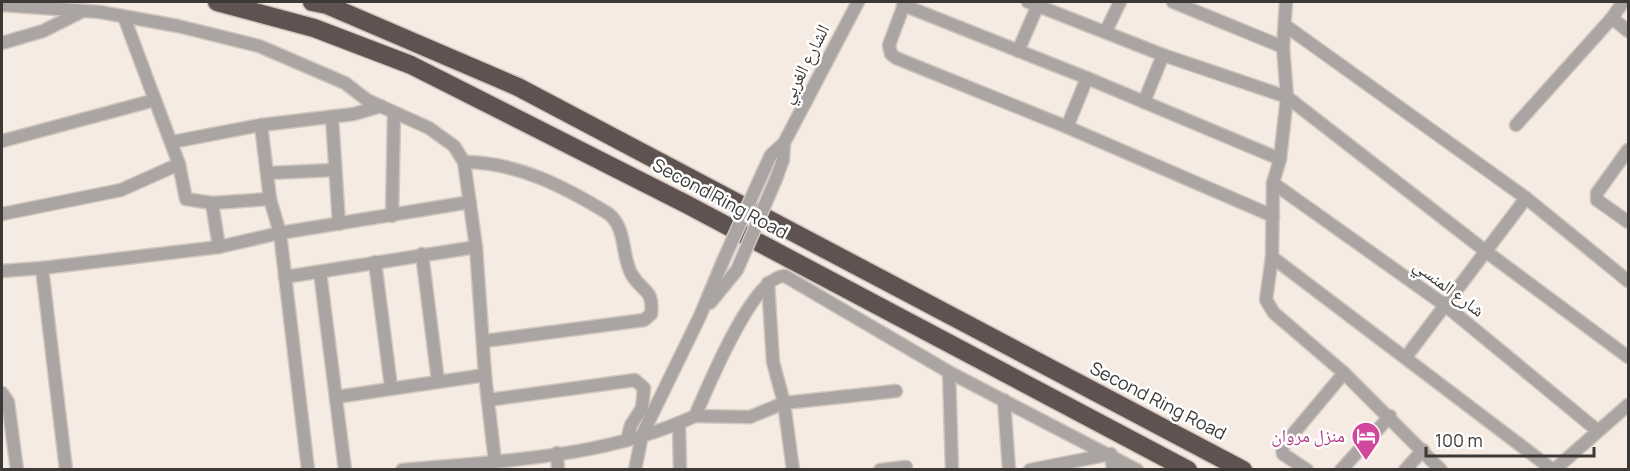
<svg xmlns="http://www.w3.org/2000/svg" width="1630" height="471" font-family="Manrope,'Noto Naskh Arabic',sans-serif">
	<rect width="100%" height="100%" fill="#f5ebe2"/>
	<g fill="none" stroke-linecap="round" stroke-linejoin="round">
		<g stroke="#d0c7bf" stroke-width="15">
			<g id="minor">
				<path d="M905,2L889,45L891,54L896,58L1067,127L1273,216"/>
				<path d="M1028,2L1163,55L1287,97L1488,253L1628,357"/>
				<path d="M1173,2L1283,47"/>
				<path d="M1286,2L1283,47L1287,97L1280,159L1273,183L1272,257L1266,300L1274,313L1344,373L1441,470"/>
				<path d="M2,5L100,12L178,26L259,46L345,83L367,100L429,128L454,146L464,162L476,247L485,375L495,462"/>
				<path d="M903,5L1087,78L1280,159"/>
				<path d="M1612,18L1628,31"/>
				<path d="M1286,26L1526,198L1628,281"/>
				<path d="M1106,31L1120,2"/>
				<path d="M2,43L43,31L81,12"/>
				<path d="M1018,51L1038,5"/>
				<path d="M155,100L179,164L186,199L212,203L270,199"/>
				<path d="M1144,102L1163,55"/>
				<path d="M332,117L339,224"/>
				<path d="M261,125L270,199L280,233L308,470"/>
				<path d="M1516,125L1612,18L1623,2"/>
				<path d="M1067,127L1087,78"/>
				<path d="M2,141L155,100L124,17"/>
				<path d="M172,142L261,125L354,114L381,106"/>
				<path d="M1628,150L1597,193V200L1628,222"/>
				<path d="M464,162C517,162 565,187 609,214C627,229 621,256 632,275C643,293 654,289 651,314L644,320L484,341"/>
				<path d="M763,172L771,155L784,143L858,2"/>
				<path d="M268,173L335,170"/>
				<path d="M776,179L783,160L784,143"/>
				<path d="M1273,183L1446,306L1598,431"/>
				<path d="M212,203L219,247"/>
				<path d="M2,214L121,190L179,164"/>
				<path d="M392,216L394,113"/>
				<path d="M422,254L438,381"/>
				<path d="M1272,257L1553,470"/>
				<path d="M375,262L391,387"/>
				<path d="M42,268L219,247L280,233L470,202"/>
				<path d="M2,271L42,268L66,470"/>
				<path d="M320,272L345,470"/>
				<path d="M285,277L476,247"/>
				<path d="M710,303L737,270"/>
				<path d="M1406,357L1526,198"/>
				<path d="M949,372L952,470"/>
				<path d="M2,393L8,402L17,470"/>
				<path d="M336,397L485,375"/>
				<path d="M488,400L635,380L644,388L642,408L631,425L627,440"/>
				<path d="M1004,400L1009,470"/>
				<path d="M695,416L750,417L784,403L773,362L768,283"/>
				<path d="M679,423L680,470"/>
				<path d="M557,453L558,470"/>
				<path d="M402,470C501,461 604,458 695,416C707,389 753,275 785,276L949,372L1137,470"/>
				<path d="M635,470L642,435L700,316L723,261"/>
				<path d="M793,470L784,403L896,391"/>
				<path d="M880,470L906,467"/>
				<path d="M1030,470L1111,454L1113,470"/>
				<path d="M1307,470L1283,454L1282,447L1344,373"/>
				<path d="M1341,470L1390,416"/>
				<path d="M1405,470L1423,450"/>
				<path d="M1554,470L1628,405"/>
			</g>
		</g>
		<g stroke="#d0c7bf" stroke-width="21">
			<g id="highway">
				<path d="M217,2L314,28L411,65L686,204L1188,470"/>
				<path d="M312,2L327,5L518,87L1243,470"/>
			</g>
		</g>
		<use href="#minor" stroke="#aaa4a2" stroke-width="12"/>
		<use href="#highway" stroke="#5e5350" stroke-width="18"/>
		<g stroke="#d0c7bf" stroke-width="15" stroke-linecap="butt">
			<g id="minor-bridge">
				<path d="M723,261L763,172"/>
				<path d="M737,270L776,179"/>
			</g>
		</g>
		<use href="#minor-bridge" stroke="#aaa4a2" stroke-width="12"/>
	</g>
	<defs>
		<g id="hotel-pin" transform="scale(1.5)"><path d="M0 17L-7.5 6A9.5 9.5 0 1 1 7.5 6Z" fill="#d1479c" stroke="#fff"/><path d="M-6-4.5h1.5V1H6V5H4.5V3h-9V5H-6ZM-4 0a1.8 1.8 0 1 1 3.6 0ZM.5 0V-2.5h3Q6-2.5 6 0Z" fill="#fff"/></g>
	</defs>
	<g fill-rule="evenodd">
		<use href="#hotel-pin" x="1366" y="436"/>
	</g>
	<g text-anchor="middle" stroke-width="5" stroke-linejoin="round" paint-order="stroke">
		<g font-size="18" fill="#3c3835" stroke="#fff">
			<text transform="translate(805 64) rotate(-63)" y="6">الشارع الغربي</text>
			<text transform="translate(720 199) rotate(28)" y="6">Second Ring Road</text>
			<text transform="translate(1449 288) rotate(37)" y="6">شارع المنسي</text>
			<text transform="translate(1158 401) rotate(27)" y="6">Second Ring Road</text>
		</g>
		<g font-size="18" fill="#b23c85" stroke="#fff" text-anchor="end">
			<text x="1345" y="442">منزل مروان</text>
		</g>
	</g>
	<rect width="1630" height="471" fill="none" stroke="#3c3835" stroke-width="6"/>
	<path d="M1426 447v9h168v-9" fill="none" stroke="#3c3835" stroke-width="3"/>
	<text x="1435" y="447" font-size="18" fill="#3c3835" stroke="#ffffff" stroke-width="4.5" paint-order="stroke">100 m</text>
</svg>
